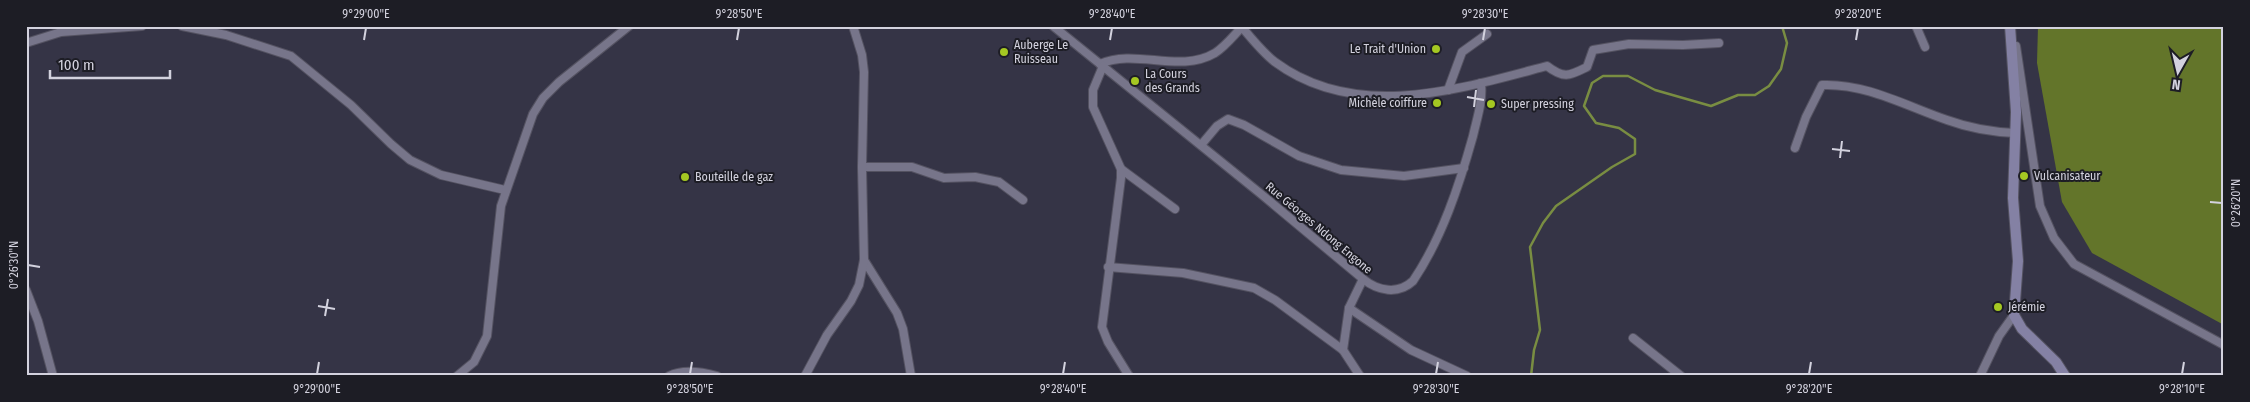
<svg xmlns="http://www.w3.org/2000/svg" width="2250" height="402" font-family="'Fira Sans Condensed',sans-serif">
	<rect width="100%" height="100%" fill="#353446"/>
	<path fill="#63752a" d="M2038,26H2224V325L2092,253L2062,202L2037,63Z"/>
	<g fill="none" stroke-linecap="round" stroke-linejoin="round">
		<path stroke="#798d42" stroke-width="2.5" d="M1531,376L1534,350L1540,330L1530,247L1543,223L1556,206L1612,167L1635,154V139L1619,128L1596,123L1584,106L1592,83L1603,76H1628L1655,90L1711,106L1738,95H1755L1769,86L1781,69L1787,43L1782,26"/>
		<g stroke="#545261" stroke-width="10">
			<g id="street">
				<path d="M182,26L226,35L291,56L351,105L391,144L410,160L441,175L505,190"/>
				<path d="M1053,26L1261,194L1363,279C1378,291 1398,295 1413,281C1442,238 1459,186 1473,136C1477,118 1483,102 1481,83"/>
				<path d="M1241,26C1251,38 1263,53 1275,62C1356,122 1460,89 1547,66C1564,79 1569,76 1587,67L1593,50L1629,44L1683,45L1719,43"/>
				<path d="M1916,26L1925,47"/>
				<path d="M26,43L61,32L142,26"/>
				<path d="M2016,46L2040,206L2054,238L2074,264L2224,345"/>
				<path d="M1100,64C1136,48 1179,74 1215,53C1226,46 1234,35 1243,26"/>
				<path d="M1103,66L1093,90V107L1121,169V178L1102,327L1108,342L1129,376"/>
				<path d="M1448,90L1462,52L1487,34"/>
				<path d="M1201,145L1217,126L1228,119L1244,125L1299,156L1341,170L1404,176L1464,168"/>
				<path d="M1795,148L1806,117L1822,85C1866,83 1908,107 1947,120C1969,128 1993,132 2015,133"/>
				<path d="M862,167H912L944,178L975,177L999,182L1023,200"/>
				<path d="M1121,169L1175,209"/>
				<path d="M864,260L897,313L903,329L911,376"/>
				<path d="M1108,267L1183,273L1254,288L1275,300L1343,350L1360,376"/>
				<path d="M26,290L38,321L53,376"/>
				<path d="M1349,308L1411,350L1467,376"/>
				<path d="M1633,338L1681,376"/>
				<path d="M1343,350L1349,308L1363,279"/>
				<path d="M457,376L474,362L487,336L501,206L533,114L543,98L559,82L629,26"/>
				<path d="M669,376C683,369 702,372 717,376"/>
				<path d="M805,376L827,335L851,301L859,285L864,260L862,167L864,72L862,55L853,26"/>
				<path d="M1980,376L1999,336L2014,315"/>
			</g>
		</g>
		<g stroke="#545261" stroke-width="12">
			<path id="secondary" d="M2010,26L2016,112L2013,198L2018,261L2014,315L2022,329L2056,362L2065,376"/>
		</g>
		<use href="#street" stroke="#77758a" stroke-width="8"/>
		<use href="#secondary" stroke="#8481a4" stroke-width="10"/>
	</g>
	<path fill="none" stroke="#d3d2de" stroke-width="2" d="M364,40L366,28M737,40L739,28M1110,40L1112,28M1483,40L1485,28M1856,40L1858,28M1467,97L1484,100M1474,107L1476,90M1832,149L1850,151M1840,158L1842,141M2210,202L2222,203M28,265L40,267M318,306L335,309M325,316L328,299M317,374L319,362M690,374L692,362M1063,374L1065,362M1436,374L1438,362M1809,374L1811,362M2182,374L2184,362"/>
	<g fill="#a5c822" stroke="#1d1d25" stroke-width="2">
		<circle cx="1436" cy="49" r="5"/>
		<circle cx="1004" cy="52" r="5"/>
		<circle cx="1135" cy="81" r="5"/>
		<circle cx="1437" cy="103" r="5"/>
		<circle cx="1491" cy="104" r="5"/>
		<circle cx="2024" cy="176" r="5"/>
		<circle cx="685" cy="177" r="5"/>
		<circle cx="1998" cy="307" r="5"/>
	</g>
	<g text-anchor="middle" stroke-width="4" stroke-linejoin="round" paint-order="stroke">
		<g font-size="12" fill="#d3d2de" stroke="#1d1d25" text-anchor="start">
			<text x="1014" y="49">Auberge Le<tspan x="1014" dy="14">Ruisseau</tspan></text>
			<text x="1426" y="53" text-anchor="end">Le Trait d'Union</text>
			<text x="1145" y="78">La Cours<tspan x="1145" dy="14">des Grands</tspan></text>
			<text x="1427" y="107" text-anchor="end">Michèle coiffure</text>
			<text x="1501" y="108">Super pressing</text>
			<text x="2034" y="180">Vulcanisateur</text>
			<text x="695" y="181">Bouteille de gaz</text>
			<text x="2008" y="311">Jérémie</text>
		</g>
		<g font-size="12" fill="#d3d2de" stroke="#1d1d25">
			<text transform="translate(1319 228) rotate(40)" y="4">Rue Géorges Ndong Engone</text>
		</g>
	</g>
	<rect width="2250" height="402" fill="none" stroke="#1d1d25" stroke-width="55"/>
	<g transform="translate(2178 72) rotate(188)" stroke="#1d1d25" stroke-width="4" paint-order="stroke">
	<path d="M0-4L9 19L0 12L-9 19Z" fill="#d3d2de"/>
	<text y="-8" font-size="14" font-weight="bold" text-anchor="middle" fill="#d3d2de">N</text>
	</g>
	<path d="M50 70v8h120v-8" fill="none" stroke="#d3d2de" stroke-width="2.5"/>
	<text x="58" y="70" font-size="15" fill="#d3d2de" stroke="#1d1d25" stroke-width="4" paint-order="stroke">100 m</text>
	<rect x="28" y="28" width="2194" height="346" fill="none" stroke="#d3d2de" stroke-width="2"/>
	<g font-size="12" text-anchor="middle" fill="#d3d2de">
		<text x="366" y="18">9°29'00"E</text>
		<text x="739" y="18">9°28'50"E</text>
		<text x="1112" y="18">9°28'40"E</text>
		<text x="1485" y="18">9°28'30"E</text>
		<text x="1858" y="18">9°28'20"E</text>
		<text transform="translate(2236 203) rotate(-90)" y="4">0°26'20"N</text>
		<text transform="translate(14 265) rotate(-90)" y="4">0°26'30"N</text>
		<text x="317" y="393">9°29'00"E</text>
		<text x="690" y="393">9°28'50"E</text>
		<text x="1063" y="393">9°28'40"E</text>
		<text x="1436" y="393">9°28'30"E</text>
		<text x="1809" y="393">9°28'20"E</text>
		<text x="2182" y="393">9°28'10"E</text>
	</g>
</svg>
